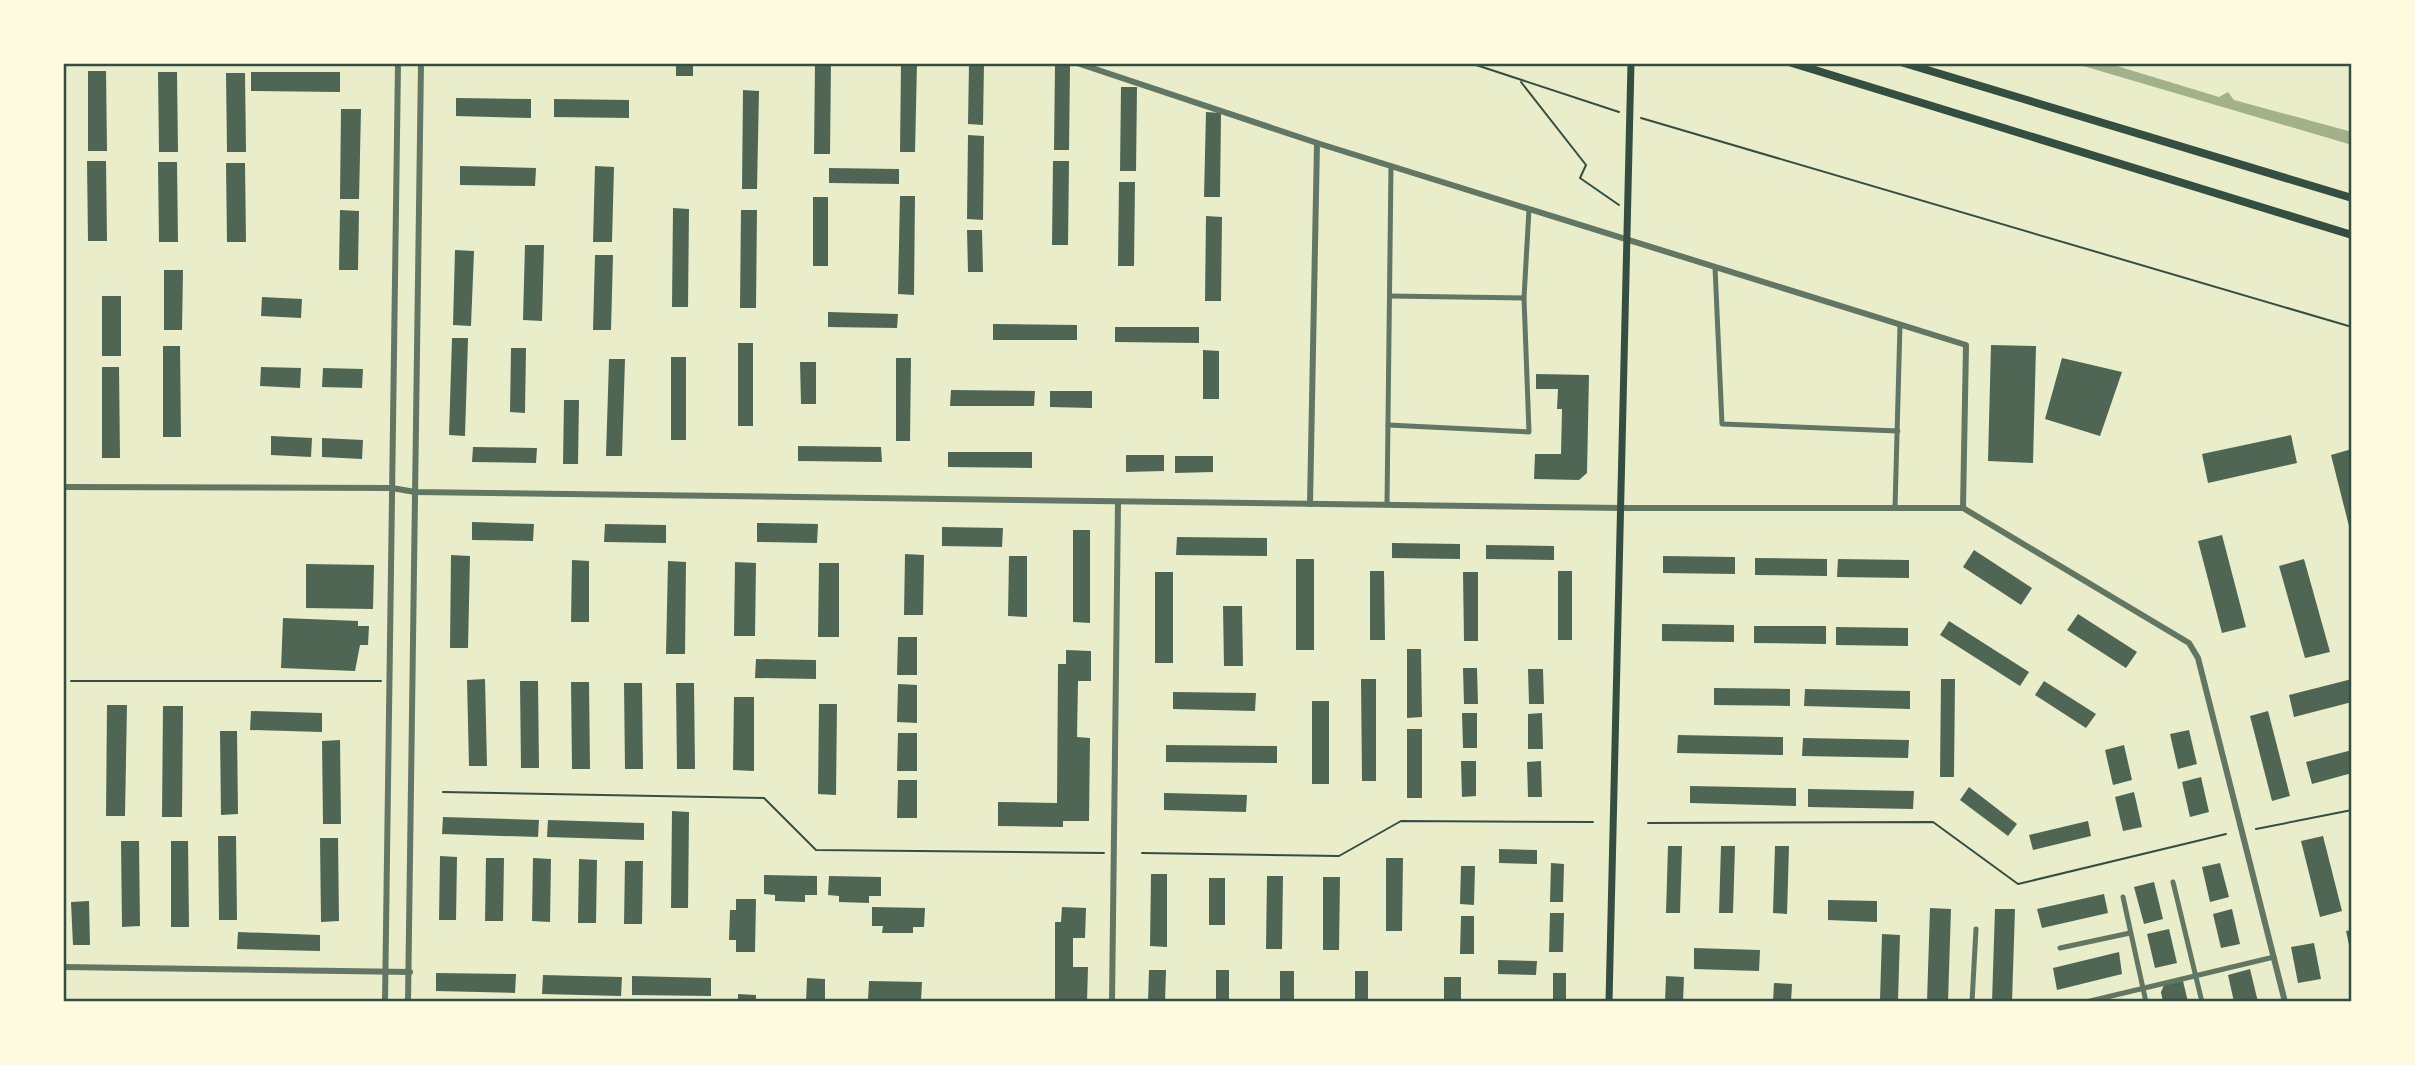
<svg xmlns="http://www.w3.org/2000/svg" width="2415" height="1065" font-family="Overpass,sans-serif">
	<rect width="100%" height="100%" fill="#e9edc9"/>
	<path fill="#a3b18a" d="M2073,63H2107L2219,97L2228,92L2234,100L2352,132V145Z"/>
	<g fill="#4f6655">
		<rect x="676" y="63" width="17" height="13"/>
		<path d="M815,63H831L830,154H814Z"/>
		<path d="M901,63H917L915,152H900Z"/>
		<path d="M969,63H984L983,125L968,124Z"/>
		<path d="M1055,66H1070L1069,150H1054Z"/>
		<path d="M88,71H106L107,151H88Z"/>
		<path d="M158,72H177L178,152H159Z"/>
		<path d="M251,72H340V92L251,91Z"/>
		<path d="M226,73H245L246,152H227Z"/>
		<path d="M1121,87H1137L1136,171H1120Z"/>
		<path d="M743,90L759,91L757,189H742Z"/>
		<path d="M456,98L531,99V118L456,116Z"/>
		<path d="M554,99L629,100V118L554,117Z"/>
		<path d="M341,109H361L359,199H340Z"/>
		<path d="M1206,112L1221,113L1220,197H1204Z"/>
		<path d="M968,135L984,136L983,220L967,219Z"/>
		<path d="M87,161H106L107,241H88Z"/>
		<path d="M1053,161H1069L1068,245H1052Z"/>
		<path d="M158,162H177L178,242H159Z"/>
		<path d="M226,163H245L246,242H227Z"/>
		<path d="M460,166L536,168L535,186L460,185Z"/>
		<path d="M595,166L614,167L612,242H593Z"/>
		<path d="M829,168L899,169V184L829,183Z"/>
		<path d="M1119,182H1135L1134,266H1118Z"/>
		<path d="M900,196H915L914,295L898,294Z"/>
		<rect x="813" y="197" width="15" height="69"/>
		<path d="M673,208L689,209L688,307H672Z"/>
		<path d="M340,210L359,211L358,270H339Z"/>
		<path d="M741,210H757L756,308H740Z"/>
		<path d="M1206,216L1222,217L1221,301H1205Z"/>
		<path d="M967,230H982L983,272H968Z"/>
		<path d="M525,245H544L542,321L523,320Z"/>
		<path d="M455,250L474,251L471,326L453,325Z"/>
		<path d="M595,255H613L611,330H593Z"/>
		<path d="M164,270H183L182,330H164Z"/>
		<rect x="102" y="296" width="19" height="60"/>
		<path d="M262,297L302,299L301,318L261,316Z"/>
		<path d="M828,312L898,314L897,328L828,327Z"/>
		<path d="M993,324L1077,325V340H993Z"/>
		<path d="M1115,327H1199V343L1115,342Z"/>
		<path d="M452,338H468L465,436L449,435Z"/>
		<rect x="738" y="343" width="15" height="83"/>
		<path d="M1991,345L2036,346L2033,463L1988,461Z"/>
		<path d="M163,346H180L181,437H163Z"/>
		<path d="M511,348H526L525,413L510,412Z"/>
		<path d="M1203,350L1219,351V399H1203Z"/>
		<rect x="671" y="357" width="15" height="83"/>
		<path d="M896,358H911L910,441H896Z"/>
		<path d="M2062,358L2122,372L2100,436L2045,419Z"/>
		<path d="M609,359H625L622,456H606Z"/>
		<path d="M800,362H816V404H801Z"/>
		<path d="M102,367H119L120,458H102Z"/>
		<path d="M261,367L301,368L300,388L260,386Z"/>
		<path d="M323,368L363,369L362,388L322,387Z"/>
		<path d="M1536,374L1589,375L1587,473L1579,480L1534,479L1535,454H1561L1562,409H1557L1558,389H1536Z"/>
		<path d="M951,390L1035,391L1034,406H950Z"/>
		<path d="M1050,391H1092V408L1050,407Z"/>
		<path d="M564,400H579L578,464H563Z"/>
		<path d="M2291,435L2297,463L2208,483L2202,454Z"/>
		<path d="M271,436L312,438L311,457L271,455Z"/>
		<path d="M322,438L363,440L362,459L322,457Z"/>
		<path d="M798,446L881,447L882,462L798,461Z"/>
		<path d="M473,447L537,448L536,463L472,462Z"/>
		<path d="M2352,449V534H2351L2331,455Z"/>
		<path d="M948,452H1032V468L948,467Z"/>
		<path d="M1126,455H1164V471L1126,472Z"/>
		<path d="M1175,456H1213V472L1175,473Z"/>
		<path d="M472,522L534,524L533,541L472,540Z"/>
		<path d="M757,523L818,524L817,543L757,542Z"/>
		<path d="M605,524L666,525V543L604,542Z"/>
		<path d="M942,527L1003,528L1002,547L942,546Z"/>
		<path d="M1073,530H1090V623L1073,622Z"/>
		<path d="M2222,535L2246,627L2222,633L2198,541Z"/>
		<path d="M1177,537L1267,538V556L1176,555Z"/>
		<path d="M1392,543L1460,544V559L1392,558Z"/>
		<path d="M1486,545L1554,546V560L1486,559Z"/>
		<path d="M1974,550L2032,588L2021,605L1963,567Z"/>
		<path d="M905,554L924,555L923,615H904Z"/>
		<path d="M451,555L470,556L468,648H450Z"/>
		<path d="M1009,556H1027V617L1008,616Z"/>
		<path d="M1663,556L1735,557V574L1663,573Z"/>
		<path d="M1755,558L1827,559V576L1755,575Z"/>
		<rect x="1296" y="559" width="18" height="91"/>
		<path d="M1838,559L1909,560V578L1837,577Z"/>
		<path d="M2304,559L2330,652L2305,658L2279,566Z"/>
		<path d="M572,560L589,561V622H571Z"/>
		<path d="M668,561L686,562L685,654H666Z"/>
		<path d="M735,562L756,563L755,636H734Z"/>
		<path d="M819,563H839V637H818Z"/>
		<path d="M306,564L374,565L373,609L306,608Z"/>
		<path d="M1370,571H1384L1385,640H1370Z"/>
		<rect x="1558" y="571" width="14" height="69"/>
		<rect x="1155" y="572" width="18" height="91"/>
		<path d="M1463,572H1478V641H1464Z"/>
		<path d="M1223,606H1242L1243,666H1224Z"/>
		<path d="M2078,614L2137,652L2126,668L2067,630Z"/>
		<path d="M283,618L358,621V626H369L368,645H360L355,671L281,668Z"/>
		<path d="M1949,621L2029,672L2020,686L1940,635Z"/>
		<path d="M1662,624L1734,625V642L1662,641Z"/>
		<path d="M1754,626H1826V644L1754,643Z"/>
		<path d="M1836,627L1908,628V646L1836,645Z"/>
		<path d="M898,637H917V675H897Z"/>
		<path d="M1407,649H1421L1422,717L1407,718Z"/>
		<path d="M1066,650L1091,651V681H1078L1077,737L1090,738L1089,821H1063V827L998,826V802L1057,803L1058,664H1066Z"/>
		<path d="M756,659L816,660V679L755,678Z"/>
		<path d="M1463,668H1477L1478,704H1464Z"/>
		<path d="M1528,669H1543L1544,704H1529Z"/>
		<path d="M485,679L487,766H469L467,680Z"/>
		<path d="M1361,679H1376V781H1362Z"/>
		<path d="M1941,679H1955L1954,777H1940Z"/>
		<path d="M2352,679V702L2294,717L2289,695Z"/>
		<path d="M520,681H538L539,768H521Z"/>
		<path d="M2044,681L2096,714L2086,728L2035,695Z"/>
		<path d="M571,682H589L590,769H572Z"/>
		<path d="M624,683H642L643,769H625Z"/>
		<path d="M676,683H694L695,769H677Z"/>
		<path d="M898,684L917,685V723L897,722Z"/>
		<path d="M1714,688L1790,689V706L1714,705Z"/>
		<path d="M1805,689L1910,691V709L1804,706Z"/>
		<path d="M1173,692L1256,693L1255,711L1173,709Z"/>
		<path d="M734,697H754V771L733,770Z"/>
		<rect x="1312" y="701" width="17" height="83"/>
		<path d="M819,704H837L836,795L818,794Z"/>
		<path d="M107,705H127L125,816H106Z"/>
		<path d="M163,706H183L182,817H162Z"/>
		<path d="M251,711L322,713V732L250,730Z"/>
		<path d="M2268,711L2290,796L2272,801L2250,716Z"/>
		<path d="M1462,713H1477V748H1463Z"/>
		<path d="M1542,713L1543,749H1528V714Z"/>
		<rect x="1407" y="729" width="15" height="69"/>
		<path d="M2189,730L2197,764L2178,769L2170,734Z"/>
		<path d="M220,731H237L238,814L221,815Z"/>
		<path d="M898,733H917V771H897Z"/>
		<path d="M1678,735L1783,737V755L1677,753Z"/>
		<path d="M1803,738L1909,740L1908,758L1802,756Z"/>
		<path d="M340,740L341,824H323L322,741Z"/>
		<path d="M1166,745L1277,746V763L1166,762Z"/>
		<path d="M2124,745L2132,780L2113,785L2105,750Z"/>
		<path d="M2352,750V773L2312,784L2306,762Z"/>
		<path d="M1461,761H1476V796L1462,797Z"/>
		<path d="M1541,761L1542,797H1528L1527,762Z"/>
		<path d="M2201,777L2209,812L2190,817L2182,782Z"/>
		<path d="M898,780H917V818H897Z"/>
		<path d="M1690,786L1796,788V806L1690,803Z"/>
		<path d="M1969,787L2017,824L2008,836L1960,800Z"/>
		<path d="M1808,789L1914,791L1913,809L1808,807Z"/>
		<path d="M2134,792L2142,827L2123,831L2115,797Z"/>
		<path d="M1164,793L1247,795L1246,812L1164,810Z"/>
		<path d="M672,811L689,812L688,908H671Z"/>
		<path d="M443,817L539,820L538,837L442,834Z"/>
		<path d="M548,820L644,823V840L547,837Z"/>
		<path d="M2088,821L2091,836L2033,850L2029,835Z"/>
		<path d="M218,836H236L237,920H219Z"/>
		<path d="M2323,836L2342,911L2320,917L2301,841Z"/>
		<path d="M320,838H338L339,921L321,922Z"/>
		<path d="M121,841H139L140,926L122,927Z"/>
		<path d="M171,841H188L189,927H171Z"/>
		<path d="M1668,846H1682L1680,913H1666Z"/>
		<path d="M1721,846H1735L1733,913H1719Z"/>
		<path d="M1775,846H1789L1787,914L1773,913Z"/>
		<path d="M1499,849L1537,850V864L1499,863Z"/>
		<path d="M440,856L457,857L456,920H439Z"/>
		<path d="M486,858H504L503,921H485Z"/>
		<path d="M533,858L551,859L550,922L532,921Z"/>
		<path d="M1386,858H1403L1402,931H1386Z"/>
		<path d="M579,859L597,860L596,923H578Z"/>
		<path d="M625,861H643L642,924H624Z"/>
		<path d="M1551,863L1564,864L1563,902H1550Z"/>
		<path d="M2220,863L2229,897L2210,902L2202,867Z"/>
		<path d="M1461,866H1475L1474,905L1460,904Z"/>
		<path d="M1151,874H1167V947L1150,946Z"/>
		<path d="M764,875L817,876V895H805V902L775,901V895L764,894Z"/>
		<path d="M829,876L881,877V896H869V903L839,902V896L828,895Z"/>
		<path d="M1267,876H1283L1282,949H1266Z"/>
		<path d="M1323,877H1340L1339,950H1323Z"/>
		<rect x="1209" y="878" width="16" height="47"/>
		<path d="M2154,882L2163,919L2144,924L2134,887Z"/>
		<path d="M2104,894L2108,913L2042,928L2037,909Z"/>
		<path d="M736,899H756L755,952H736V940H729L730,910H736Z"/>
		<path d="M1828,900L1877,901V922L1828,920Z"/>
		<path d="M89,901L90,945H73L71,902Z"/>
		<path d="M872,907L925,908L924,927H913V933H882L883,926H872Z"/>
		<path d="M1062,907L1086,908L1085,938H1073V967H1088L1087,1002H1055V922H1061Z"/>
		<path d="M1930,908L1951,909L1948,1002H1927Z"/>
		<path d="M1995,909H2015L2012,1002H1992Z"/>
		<path d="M2232,909L2240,944L2221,948L2213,914Z"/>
		<path d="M1550,913H1564L1563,952H1549Z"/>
		<path d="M1461,916H1474V954H1460Z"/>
		<path d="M2169,929L2177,963L2155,968L2147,934Z"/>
		<path d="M2352,930V953L2351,954L2346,931Z"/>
		<path d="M238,932L320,935V951L237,949Z"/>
		<path d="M1882,934L1900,935L1898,1001L1880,1000Z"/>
		<path d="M2314,943L2321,979L2298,983L2291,947Z"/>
		<path d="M1694,948L1760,950L1759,971L1694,969Z"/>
		<path d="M2119,952L2122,974L2057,990L2053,968Z"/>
		<path d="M1498,960L1537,961L1536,975L1498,974Z"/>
		<path d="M2250,969L2258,1002H2234L2228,975Z"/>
		<path d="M1149,970H1166L1165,1002H1148Z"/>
		<rect x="1216" y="970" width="13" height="32"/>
		<rect x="1280" y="971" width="14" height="31"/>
		<rect x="1355" y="971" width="13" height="31"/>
		<path d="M436,973L516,974L515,993L436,991Z"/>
		<rect x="1553" y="973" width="13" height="29"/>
		<path d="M543,975L622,977L621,996L542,994Z"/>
		<path d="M632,976L711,978V996L632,995Z"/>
		<path d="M1666,976L1684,977L1683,1002H1665Z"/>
		<rect x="1444" y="977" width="17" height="25"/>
		<path d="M807,978L825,979V1002H806Z"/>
		<path d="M869,981L922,982L921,1001L868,1000Z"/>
		<path d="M2183,981L2188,1002H2163L2161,992L2164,985Z"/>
		<path d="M1774,983L1792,984L1791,1002H1773Z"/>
		<path d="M738,994L756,995V1002H738Z"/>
	</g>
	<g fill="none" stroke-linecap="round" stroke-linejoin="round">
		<g stroke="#344e41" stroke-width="2">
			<path d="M1470,63L1619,112"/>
			<path d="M1521,82L1586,165L1580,178L1619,205"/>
			<path d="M1641,118L2352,327"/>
			<path d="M71,681H381"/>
			<path d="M443,792L764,798L816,850L1104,853"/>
			<path d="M1648,823L1933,822L2018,884L2226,834"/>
			<path d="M2256,829L2352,810"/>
			<path d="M1142,853L1339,856L1401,821L1593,822"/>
		</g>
		<g stroke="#617663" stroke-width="5">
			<path d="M1715,267L1722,424L1898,431"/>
			<path d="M1390,296L1524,298"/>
			<path d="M1388,425L1529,432L1524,298L1529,209"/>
			<path d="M1387,505L1391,166"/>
			<path d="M1895,508L1900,325"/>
			<path d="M2173,882L2202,1002"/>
			<path d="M2123,897L2146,1002"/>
			<path d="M2060,948L2130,933"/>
			<path d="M1972,1002L1976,929"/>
			<path d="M2086,1002L2274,957"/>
		</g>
		<g stroke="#617663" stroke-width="6">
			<path d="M1077,63L1317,143"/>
			<path d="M63,487L392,488L415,492L1623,508H1963L2189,643L2198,658L2285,1002"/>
			<path d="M1310,504L1317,143L1966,345L1963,508"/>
			<path d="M63,967L410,972"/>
			<path d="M385,1002L398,63"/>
			<path d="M408,1002L421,63"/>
			<path d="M1112,1002L1118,502"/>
		</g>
		<path stroke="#344e41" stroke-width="7" d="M1609,1002L1631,63"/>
		<g stroke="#344e41" stroke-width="8">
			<path d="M1792,63L2352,235"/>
			<path d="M1904,63L2352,198"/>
		</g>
	</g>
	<rect width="2415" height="1065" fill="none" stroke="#fefae0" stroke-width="130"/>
	<rect x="65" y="65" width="2285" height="935" fill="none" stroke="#344e41" stroke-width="2.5"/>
</svg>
